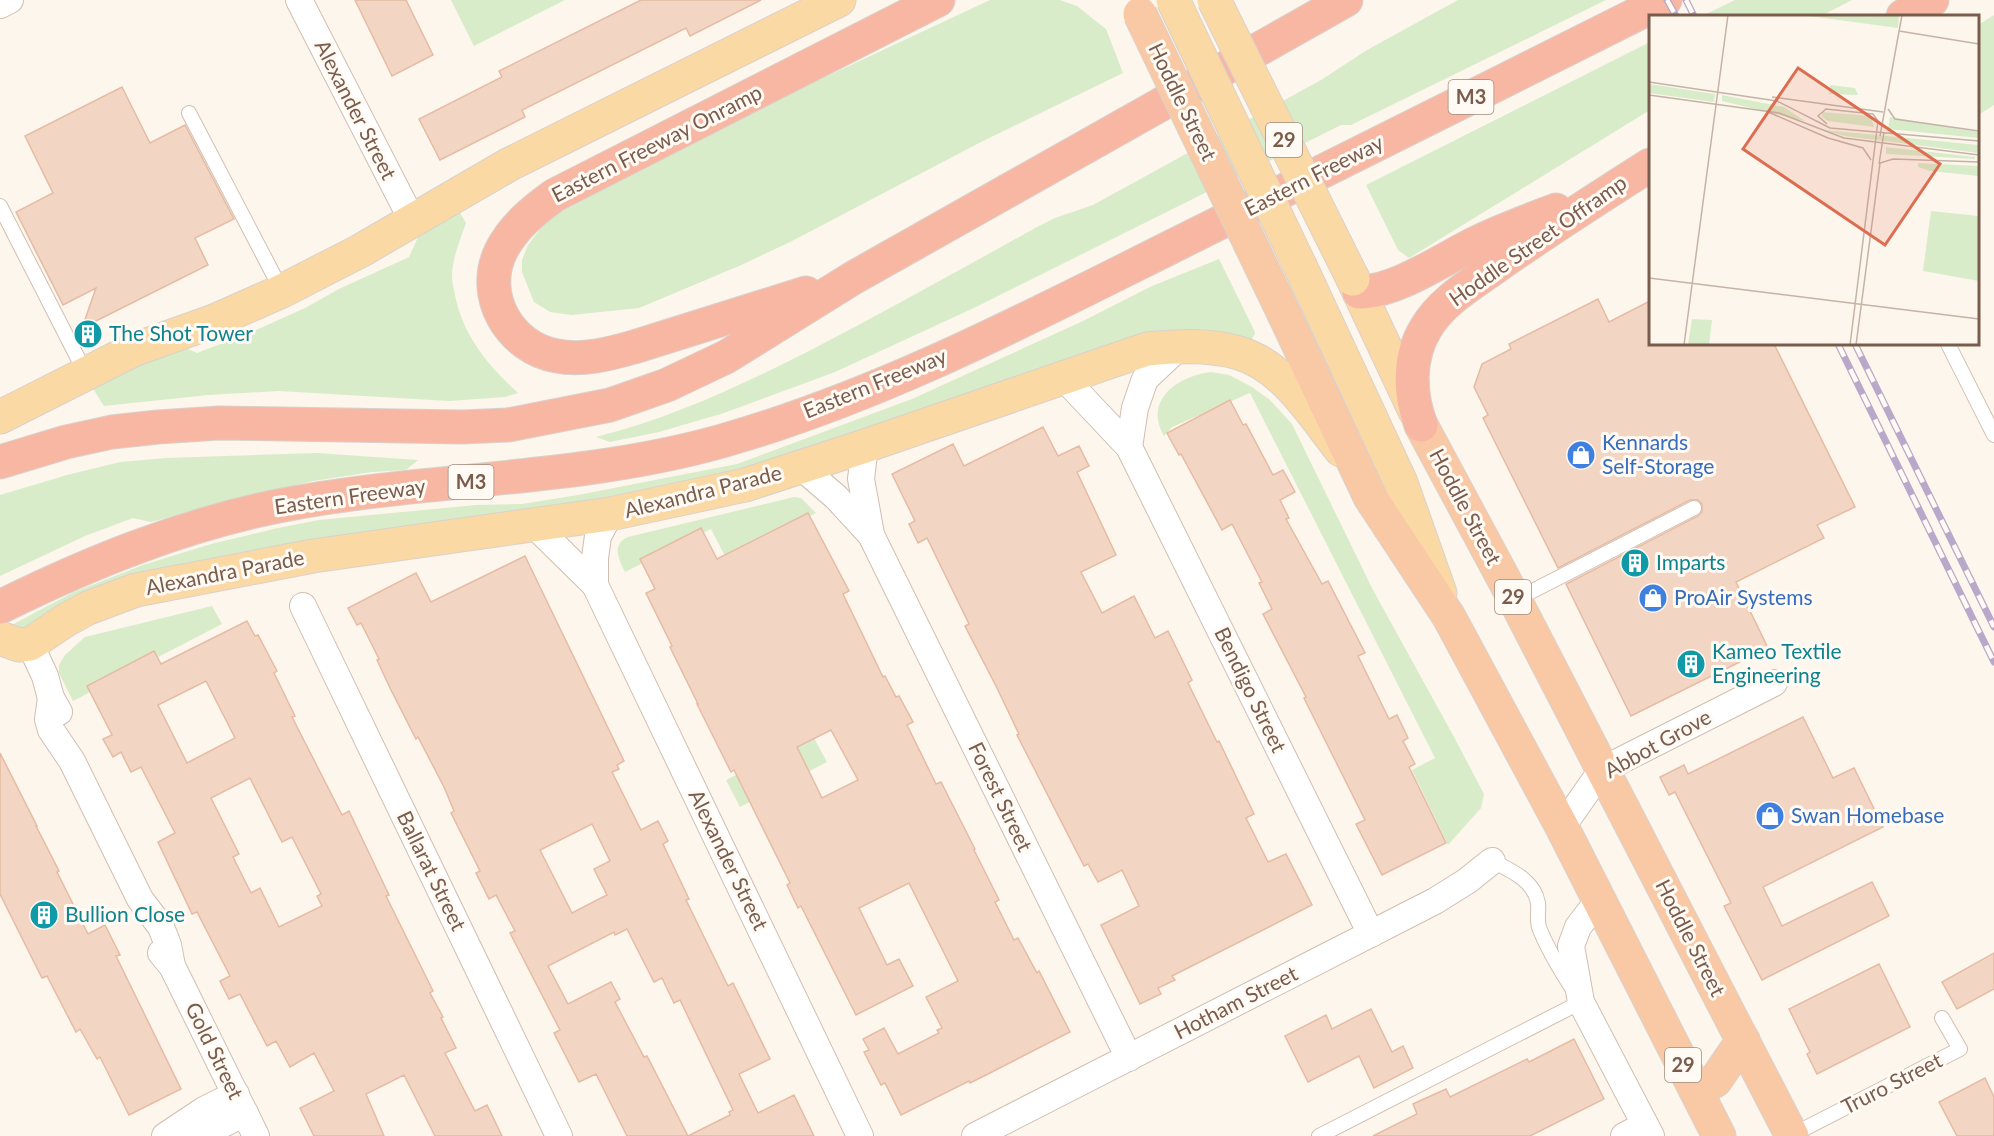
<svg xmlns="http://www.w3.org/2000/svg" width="1994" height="1136" font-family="Lato,sans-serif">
	<rect width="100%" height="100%" fill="#fdf6ec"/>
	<g fill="#d8ecc9">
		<path d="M451,0H565L474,46Z"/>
		<path d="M990,0H1060L1077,6L1106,29L1123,73L981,142L792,241L739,266L639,308L572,315L550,312L534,302L522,272V260L528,245L541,228L568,204L720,126Z"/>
		<path d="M1458,0H1606L1351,125H1341L976,307L835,372L724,413L659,432L610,442L596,437C672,418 742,385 811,350C888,310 963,268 1039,226L1055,218L1093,205L1321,80L1367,50Z"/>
		<path d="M1735,0H1852L1821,16H1702Z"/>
		<path d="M1994,15V105L1978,115V25Z"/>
		<path d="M1650,42V110L1409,258L1398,250L1366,185Z"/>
		<path d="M456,206L466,223C460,240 452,259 452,277C452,282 454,289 455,295C463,336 488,365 518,393L505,397L449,401L279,391L208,395L104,406L90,384L179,345L197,353L252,332L305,308L339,289L409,257L419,235Z"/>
		<path d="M1219,259L1254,330L1255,334L1251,340L735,478L311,548L38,629L6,628L74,592L143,565L211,544L278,528L319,520L476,505L522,504L578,495L737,464L912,399L1081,322L1152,286Z"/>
		<path d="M1211,372L1229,375L1252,387L1270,400L1292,424L1373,590L1454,737L1484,794L1481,808L1448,845L1412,770L1435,758L1250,393L1172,427L1164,436C1143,400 1178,376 1211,372Z"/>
		<path d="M317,453L418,460L406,470L372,472L313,481L151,522L133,518L85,536L0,576V495L67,475L120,462L166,458Z"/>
		<path d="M794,497L801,498L816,513L726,558L711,529L625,572C619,560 611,544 628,537Z"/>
		<path d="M212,606L222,624L73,701L59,673V665L65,655L85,637Z"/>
		<path d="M813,736L827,762L740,807L726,780Z"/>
	</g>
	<g fill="#f3d5c3" stroke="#e6bba3" stroke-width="1.5" fill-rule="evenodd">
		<path d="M355,0H406L433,55L392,76Z"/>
		<path d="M641,0H761L690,36L686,28L522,110L525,117L440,160L419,119L502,77L499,71Z"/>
		<path d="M122,87L150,143L185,125L234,219L195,238L208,265L82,328L96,288L63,305L16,212L53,193L25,136Z"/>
		<path d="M1598,299L1609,322L1650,301V344H1774L1855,507L1817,525L1824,538L1736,582L1768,648L1631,716L1566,584L1698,516L1702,512V504L1698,500H1690L1558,568L1483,418L1488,415L1474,387L1482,364L1511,349L1509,344Z"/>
		<path d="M1230,400L1243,425L1246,424L1273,475L1283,470L1295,492L1280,500L1289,518L1286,519L1322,584L1328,581L1365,653L1358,656L1389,719L1397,715L1408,738L1403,741L1415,764L1409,767L1446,843L1382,875L1356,824L1365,820L1304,698L1306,697L1263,614L1272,609L1259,583L1262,582L1232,524L1222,530L1181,454L1179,455L1167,433Z"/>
		<path d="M1043,427L1058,456L1079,446L1089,466L1077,472L1116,555L1081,572L1102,613L1134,596L1155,638L1168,631L1192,680L1188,683L1217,742L1219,741L1254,814L1246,818L1268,862L1286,854L1312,905L1172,976L1175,980L1158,988L1161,994L1140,1004L1101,925L1139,906L1122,870L1098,882L1088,864L1084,866L1017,735L1019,734L997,688L965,626L969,624L927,538L918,543L909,524L915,521L892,474L953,444L964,466Z"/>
		<path d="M808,513L849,591L843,594L883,677L885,676L896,697L899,696L913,722L907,725L936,784L941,782L975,849L974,850L999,900L995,902L1014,940L1018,938L1037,973L1039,971L1070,1032L986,1075L970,1083L969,1081L901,1115L885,1083L881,1085L864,1052L869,1050L863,1039L884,1028L898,1054L939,1033L937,1030L942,1028L926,997L958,981L909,883L859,908L887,965L899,959L913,986L856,1015L801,906L798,908L787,885L790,883L734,770L731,772L697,704H698L670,647L672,646L646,593L655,589L640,559L701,528L717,559ZM831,730L858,780L822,798L797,747Z"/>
		<path d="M525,556L624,761L617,765L619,769L612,772L641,830L658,821L668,841L663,844L689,899L686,900L728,986L733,983L770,1059L739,1074L758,1113L794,1095L814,1136H627L596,1074L579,1082L554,1033L560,1030L510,933L515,931L496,895L489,899L476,873L480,871L451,813L454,811L444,787L418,737L416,739L391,690L377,660L379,659L361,623L357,625L348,608L416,573L431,602ZM592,824L610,861L594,869L607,895L572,913L540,850ZM627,929L654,982L662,978L674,1003L680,1000L733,1110L729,1112L730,1115L688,1136L647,1056L644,1057L615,1002L620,999L611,982L568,1004L548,966L614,932L615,935Z"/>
		<path d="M247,621L255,636L258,635L277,671L274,673L295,716L292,717L342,815L349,811L389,895L386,896L433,991L430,993L443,1017L441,1018L456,1048L445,1053L475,1111L487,1105L502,1136H435L404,1075L366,1094L384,1136H314L300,1108L334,1091L314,1053L290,1067L276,1041L267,1046L240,994L229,999L220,981L230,976L197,912L192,914L158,842L175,833L141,767L131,772L121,752L113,757L103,739L112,735L87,686L154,651L161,664ZM206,681L235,738L187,763L158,705ZM250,778L282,842L292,837L321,894L317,896L322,906L279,927L260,888L251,893L233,857L239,854L211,798Z"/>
		<path d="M1803,717L1833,778L1854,768L1883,827L1763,887L1782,926L1872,882L1889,916L1762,980L1724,906L1731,903L1675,792L1669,795L1660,777L1684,765L1688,774Z"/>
		<path d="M0,753L37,826H36L59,871L57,872L88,934L105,925L120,955L116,956L181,1089L129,1115L100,1057L97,1059L80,1029L76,1032L47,976L42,978L0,894Z"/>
		<path d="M1994,953V989L1957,1009L1942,982Z"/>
		<path d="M1879,964L1910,1027L1817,1074L1807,1054L1810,1052L1789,1009Z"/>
		<path d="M1371,1009L1392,1052L1403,1046L1413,1068L1374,1088L1359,1056L1308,1082L1285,1036L1326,1015L1332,1029Z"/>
		<path d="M1574,1039L1604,1099L1530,1136H1373L1417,1114L1413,1104L1446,1089L1450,1097L1527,1059L1529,1062Z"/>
		<path d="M1985,1078L1994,1097V1136H1957L1939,1102Z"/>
	</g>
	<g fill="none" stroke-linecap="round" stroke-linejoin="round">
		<g stroke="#d1beb0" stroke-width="16">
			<g id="service">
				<path d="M189,113L282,291"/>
				<path d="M0,206L86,374"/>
				<path d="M1948,344L1994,435"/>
				<path d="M1515,600L1694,508"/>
				<path d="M1792,1135L1960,1049L1942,1018"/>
				<path d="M1319,1136L1581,1002C1566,979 1551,956 1540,930C1536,921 1539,912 1538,903C1534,880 1510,870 1492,861"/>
			</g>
		</g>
		<g stroke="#d1beb0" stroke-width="28">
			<g id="minor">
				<path d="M299,0L412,220"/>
				<path d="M0,5L10,0"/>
				<path d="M1063,377L1129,447L1371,934"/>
				<path d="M865,446L861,479L871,534"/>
				<path d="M1129,447L1135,408L1145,379L1179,347"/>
				<path d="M801,467L836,497L871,535L1129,1058"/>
				<path d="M535,526L595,585L860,1136"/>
				<path d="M595,585V558L598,536L610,514"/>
				<path d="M303,606L559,1136"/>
				<path d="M30,644L45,676L51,698L59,712"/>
				<path d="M51,698L48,719L51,730L72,761L140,899L161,927L168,945L172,966"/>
				<path d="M1562,827L1602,770L1774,683"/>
				<path d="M1598,901L1578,927L1571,946L1581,1002L1651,1136"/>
				<path d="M161,953L172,966L256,1136"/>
				<path d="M165,1136L204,1110L236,1094"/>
				<path d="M190,1136L213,1129L245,1113"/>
				<path d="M975,1136L1435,901L1467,881L1492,861"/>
				<path d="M1624,1136L1645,1125"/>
			</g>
		</g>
		<g stroke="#dad1cd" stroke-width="35">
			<g id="primary">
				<path d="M1301,268L1401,483L1440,593"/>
				<path d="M1353,279L1415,411"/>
				<path d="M0,417L133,350L214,321L282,291L360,251L510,164L839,0"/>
				<path d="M0,638L19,645L30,644L66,620L88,608L136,590L313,556L610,514L745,485L865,446L1147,349C1176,346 1210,344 1239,353C1284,366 1313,415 1341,450"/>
			</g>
		</g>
		<g stroke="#dad1cd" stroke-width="35">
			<g id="trunk">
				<path d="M1284,314L1370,497L1449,617L1562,827L1719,1136"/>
				<path d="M1421,425L1515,600L1792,1136"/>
				<path d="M1696,1090L1715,1081L1743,1040"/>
			</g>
		</g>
		<g stroke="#dad1cd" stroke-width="35">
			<g id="motorway">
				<path d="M1903,16L1932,0"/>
				<path d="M1359,292C1397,292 1444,258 1478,242C1503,230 1530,220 1556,210"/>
				<path d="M806,293L634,347C609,354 583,361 557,356C510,348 479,296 501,251C513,227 534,210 555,195L938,0"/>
				<path d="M1421,425C1409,394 1408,357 1426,328C1441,302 1470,285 1494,268C1545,232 1598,198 1650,165"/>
				<path d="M0,462L66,442L112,432L158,427L219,423L462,427L508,425L610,405L667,385L726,357L853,278L1346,0"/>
				<path d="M0,607C89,563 180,526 278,506C425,477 577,482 722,441C877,397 1023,321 1167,249C1333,167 1499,83 1665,0"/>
			</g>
		</g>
		<use href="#service" stroke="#fff" stroke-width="14"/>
		<use href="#minor" stroke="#fff" stroke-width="26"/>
		<use href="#primary" stroke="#fbd9a5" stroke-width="33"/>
		<use href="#trunk" stroke="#f9c8a4" stroke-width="33"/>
		<use href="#motorway" stroke="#f7b7a3" stroke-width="33"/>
		<g stroke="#b9a8c9" stroke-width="7">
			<g id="rail">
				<path d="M1667,0L1676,16"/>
				<path d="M1686,0L1694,16"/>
				<path d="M1838,344L1994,662"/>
				<path d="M1855,344L1994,627"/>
			</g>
		</g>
		<use href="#rail" stroke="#fffaf3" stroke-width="4.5" stroke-dasharray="14" stroke-linecap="butt"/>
		<g stroke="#dad1cd" stroke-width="35" stroke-linecap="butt">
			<g id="primary-bridge">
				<path d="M1173,0L1301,268"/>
				<path d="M1214,0L1353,279"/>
			</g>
		</g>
		<g stroke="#dad1cd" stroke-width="35" stroke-linecap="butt">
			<path id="trunk-bridge" d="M1140,14L1284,314"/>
		</g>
		<use href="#primary-bridge" stroke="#fbd9a5" stroke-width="33"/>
		<use href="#trunk-bridge" stroke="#f9c8a4" stroke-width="33"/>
	</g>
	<defs>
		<g id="building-disc" transform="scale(1.5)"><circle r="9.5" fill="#0f9aa8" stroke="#fffaf3"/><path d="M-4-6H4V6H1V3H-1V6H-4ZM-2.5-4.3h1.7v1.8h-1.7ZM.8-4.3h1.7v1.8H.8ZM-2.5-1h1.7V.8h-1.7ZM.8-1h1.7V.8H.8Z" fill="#fff"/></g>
		<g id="shop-disc" transform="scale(1.5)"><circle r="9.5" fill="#3f7fe0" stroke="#fffaf3"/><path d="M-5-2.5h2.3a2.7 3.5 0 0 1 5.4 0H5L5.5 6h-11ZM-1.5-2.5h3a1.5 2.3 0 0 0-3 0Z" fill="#fff"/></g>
	</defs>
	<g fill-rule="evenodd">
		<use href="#building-disc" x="88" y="334"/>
		<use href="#shop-disc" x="1581" y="455"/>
		<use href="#building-disc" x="1635" y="563"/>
		<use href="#shop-disc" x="1653" y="598"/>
		<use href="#building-disc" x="1691" y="664"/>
		<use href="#shop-disc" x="1770" y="816"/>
		<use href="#building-disc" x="44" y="915"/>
	</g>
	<g text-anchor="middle" stroke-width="6" stroke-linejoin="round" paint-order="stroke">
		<g fill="#fffaf3" stroke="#a28b7f" stroke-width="1.5">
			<rect x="1448.5" y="80" width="45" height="34" rx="4.5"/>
			<rect x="1266" y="123" width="36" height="34" rx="4.5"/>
			<rect x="448.5" y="465" width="45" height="34" rx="4.5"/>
			<rect x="1495" y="580" width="36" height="34" rx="4.5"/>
			<rect x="1665" y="1048" width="36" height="34" rx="4.5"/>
		</g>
		<g font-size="20" font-weight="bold" fill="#7a5c4d">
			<text x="1471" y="104">M3</text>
			<text x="1284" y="147">29</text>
			<text x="471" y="489">M3</text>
			<text x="1513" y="604">29</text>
			<text x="1683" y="1072">29</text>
		</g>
		<g font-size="21" fill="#7a5c4d" stroke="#fffaf3">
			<text transform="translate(1182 102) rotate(64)" y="7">Hoddle Street</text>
			<text transform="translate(355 110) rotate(63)" y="7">Alexander Street</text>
			<text transform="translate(657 144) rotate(-27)" y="7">Eastern Freeway Onramp</text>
			<text transform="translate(1314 176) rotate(-27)" y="7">Eastern Freeway</text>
			<text transform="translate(1538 241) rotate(-35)" y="7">Hoddle Street Offramp</text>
			<text transform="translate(875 384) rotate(-22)" y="7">Eastern Freeway</text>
			<text transform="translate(703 492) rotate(-14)" y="7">Alexandra Parade</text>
			<text transform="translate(350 497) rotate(-8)" y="7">Eastern Freeway</text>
			<text transform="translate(1465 507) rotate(62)" y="7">Hoddle Street</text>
			<text transform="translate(225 573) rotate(-11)" y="7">Alexandra Parade</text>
			<text transform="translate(1250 690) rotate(64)" y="7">Bendigo Street</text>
			<text transform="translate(1658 744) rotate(-29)" y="7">Abbot Grove</text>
			<text transform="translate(1000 797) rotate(64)" y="7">Forest Street</text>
			<text transform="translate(728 860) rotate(64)" y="7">Alexander Street</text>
			<text transform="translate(431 871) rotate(64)" y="7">Ballarat Street</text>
			<text transform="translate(1690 938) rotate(63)" y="7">Hoddle Street</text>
			<text transform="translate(1236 1003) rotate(-27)" y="7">Hotham Street</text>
			<text transform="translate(214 1051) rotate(64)" y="7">Gold Street</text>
			<text transform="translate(1892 1084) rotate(-27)" y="7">Truro Street</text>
		</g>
		<g font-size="21" fill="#0d838f" stroke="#fffaf3" text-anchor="start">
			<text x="109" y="341">The Shot Tower</text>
			<text x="1656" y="570">Imparts</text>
			<text x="1712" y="659">Kameo Textile<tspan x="1712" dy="24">Engineering</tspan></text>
			<text x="65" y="922">Bullion Close</text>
		</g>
		<g font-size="21" fill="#366cbe" stroke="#fffaf3" text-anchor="start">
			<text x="1602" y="450">Kennards<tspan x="1602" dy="24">Self-Storage</tspan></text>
			<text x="1674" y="605">ProAir Systems</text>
			<text x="1791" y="823">Swan Homebase</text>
		</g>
	</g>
	<g transform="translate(1649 15)">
		<rect width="330" height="330" fill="#fdf6ec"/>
		<path d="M153,0H250L249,13ZM0,69L66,79L65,87L0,78ZM181,70L206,73L209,80L180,79ZM73,80L135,92L156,106L73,86ZM173,97L222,101L225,112L179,106L173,102ZM241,102L330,117V123L239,114ZM176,115L330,130V138L196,121ZM237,132L326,142V144L237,139ZM269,148L330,151V161L281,156L269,152ZM282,196L330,201V266L274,256ZM43,304L63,305L60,330H39Z" fill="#d8ecc9"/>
		<path fill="none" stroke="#c5b3a7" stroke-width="1.5" d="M250,16L330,29M0,67L128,86L181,113L330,126M0,80L130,98L195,123L330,140M123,82L234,97M239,94L246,104L330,116M117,96L179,123L214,133L222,145M178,109L169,101L177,94L224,99L229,106L201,330M231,121L253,0M230,149L235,117M0,263L330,304M35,330L79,0M207,330L231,148L244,144L330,147"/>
		<path fill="#dc6d51" fill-opacity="0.15" stroke="#dc6d51" stroke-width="3" d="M149,53L291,149L236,230L94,134Z"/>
		<rect width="330" height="330" fill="none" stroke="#7a5c4d" stroke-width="3"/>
	</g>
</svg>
